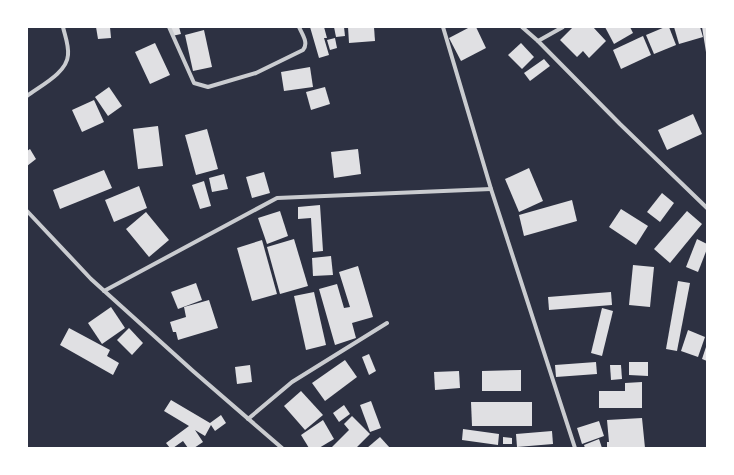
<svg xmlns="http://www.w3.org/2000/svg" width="734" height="475" font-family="'Golos Text',sans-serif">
	<rect width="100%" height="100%" fill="#2d3142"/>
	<g fill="#e0e0e3">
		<path d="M96,27H110L111,38L98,39Z"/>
		<path d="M170,27H179L181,34L172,36Z"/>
		<path d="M310,27H324L327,38H324L329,55L319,58Z"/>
		<path d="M334,27H344L345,36L336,37Z"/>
		<path d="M348,27H374L375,41L349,43Z"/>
		<path d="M470,27H476L486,48L461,61L449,38Z"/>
		<path d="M573,27H593L606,41L589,58L583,51L577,57L560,40Z"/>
		<path d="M605,27H630L633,33L614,44Z"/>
		<path d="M665,27H669L676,45L654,54L646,35Z"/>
		<path d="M674,27H700L703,37L679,44Z"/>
		<path d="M702,27H707V52H706Z"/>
		<path d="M204,30L212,67L193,71L185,35Z"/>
		<path d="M643,36L651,55L621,69L613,50Z"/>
		<path d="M335,38L337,48L330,50L327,40Z"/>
		<path d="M155,43L170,75L150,84L135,52Z"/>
		<path d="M521,43L534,57L522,69L508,55Z"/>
		<path d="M544,59L550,66L530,81L524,73Z"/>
		<path d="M310,67L313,87L284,91L281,72Z"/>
		<path d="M109,87L122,106L108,116L95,97Z"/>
		<path d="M325,87L330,104L311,110L306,92Z"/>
		<path d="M94,100L104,122L82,132L72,110Z"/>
		<path d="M693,114L702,134L667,150L658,130Z"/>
		<path d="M158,126L163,166L138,169L133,129Z"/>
		<path d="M207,129L218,169L196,175L185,135Z"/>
		<path d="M30,149L36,159L27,166V151Z"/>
		<path d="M358,149L361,174L334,178L331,152Z"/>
		<path d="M529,168L543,201L519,212L505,179Z"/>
		<path d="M104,170L112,188L60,209L53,190Z"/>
		<path d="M264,172L270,193L252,198L246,177Z"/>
		<path d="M224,174L228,189L212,192L209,178Z"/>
		<path d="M204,181L211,206L200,209L192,185Z"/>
		<path d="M139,186L147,208L114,222L105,200Z"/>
		<path d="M662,193L674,203L660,222L647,212Z"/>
		<path d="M572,200L577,221L524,236L519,215Z"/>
		<path d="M320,205L323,251L313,252L311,218L298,219V207Z"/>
		<path d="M621,209L648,226L636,245L609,227Z"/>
		<path d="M280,211L288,236L267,244L258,218Z"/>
		<path d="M687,211L702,224L670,263L654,249Z"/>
		<path d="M146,212L169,240L149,257L126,229Z"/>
		<path d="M294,239L308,286L280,294L267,247Z"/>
		<path d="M697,239L707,244V249L698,272L686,267Z"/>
		<path d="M262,240L277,294L252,301L237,248Z"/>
		<path d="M331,256L333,275L313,276L312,258Z"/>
		<path d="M633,265L654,267L650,307L629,305Z"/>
		<path d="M358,266L373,317L352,323L356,338L335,345L319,289L337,284L344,308L350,307L339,272Z"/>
		<path d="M678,281L690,283L677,351L666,349Z"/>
		<path d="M196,283L202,300L178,309L171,292Z"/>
		<path d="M314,292L326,345L306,350L294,296Z"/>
		<path d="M611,292L612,305L549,310L548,297Z"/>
		<path d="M209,300L218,328L178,340L176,332H173L170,322L186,317L184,307Z"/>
		<path d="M111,307L125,328L102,344L88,323Z"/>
		<path d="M602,308L613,311L602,356L591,353Z"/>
		<path d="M69,328L110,350L107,356L119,363L113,375L60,345Z"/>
		<path d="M129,328L143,343L132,355L117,340Z"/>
		<path d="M688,330L705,337L698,357L681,351Z"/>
		<path d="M707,344V361L702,359Z"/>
		<path d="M369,354L376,371L369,375L362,357Z"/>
		<path d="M345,360L357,377L325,401L312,383Z"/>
		<path d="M596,362L597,374L556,377L555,365Z"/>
		<path d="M629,362H648V376L629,375Z"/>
		<path d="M250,365L252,382L237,384L235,367Z"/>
		<path d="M610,365H621L622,379L611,380Z"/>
		<path d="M521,370V391H482V371Z"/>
		<path d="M459,371L460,388L435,390L434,372Z"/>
		<path d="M642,382V408H599V391H625V383Z"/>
		<path d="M301,391L323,415L305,430L284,406Z"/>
		<path d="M171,400L210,423L221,415L226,423L215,431L211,425L205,436L195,430L203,442L194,448H188L183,441L173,448H170L166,443L189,426L164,411Z"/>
		<path d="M371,401L381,428L370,432L360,405Z"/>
		<path d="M471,402H532V426H472Z"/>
		<path d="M344,405L350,414L339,422L333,413Z"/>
		<path d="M352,416L370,434L356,448H331L349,430L344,424Z"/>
		<path d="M642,418L645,448H607V442H609L607,420Z"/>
		<path d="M323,420L334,439L319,448H309L301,435Z"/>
		<path d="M599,421L604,436L582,444L577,428Z"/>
		<path d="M463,429L499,434L498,445L462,440Z"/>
		<path d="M552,431L553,444L517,447L516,434Z"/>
		<path d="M380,437L390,448H367Z"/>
		<path d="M503,437L512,438V444H503Z"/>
		<path d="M599,439L602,448H585L584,445Z"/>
	</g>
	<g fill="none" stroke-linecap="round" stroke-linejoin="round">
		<g stroke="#caccd0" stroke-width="4">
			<path d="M169,27L194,83L208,87L256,73L303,50C309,43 302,34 299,27"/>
			<path d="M443,27L491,189L575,448"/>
			<path d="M522,27L538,41L620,124L707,208"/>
			<path d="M538,41L563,27"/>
			<path d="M27,96C40,86 67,73 68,55C69,45 65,36 63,27"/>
			<path d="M27,211L91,279L193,371L282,448"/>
			<path d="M104,291L277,198L491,189"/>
			<path d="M248,419L292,382L387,323"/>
		</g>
	</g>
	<rect width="734" height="475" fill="none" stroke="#ffffff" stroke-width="56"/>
</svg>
